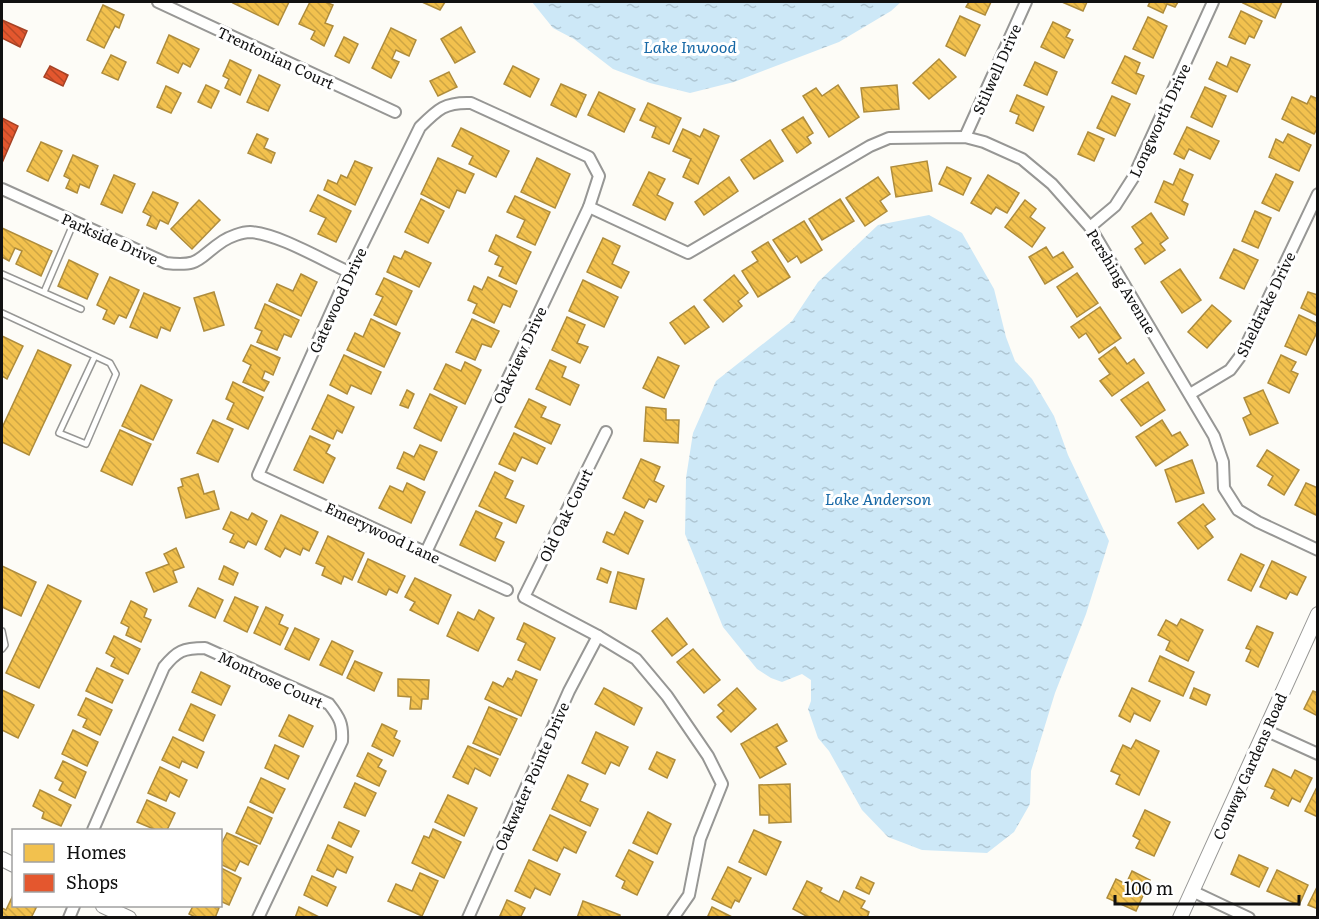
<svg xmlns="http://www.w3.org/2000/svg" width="1319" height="919" viewBox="0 0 1319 919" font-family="Literata,serif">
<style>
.water{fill:url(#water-ripples)}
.homes{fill:url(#homes-back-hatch);stroke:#ae8c3c;stroke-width:1.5}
.shops{fill:url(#shops-back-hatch);stroke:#a54225;stroke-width:1.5}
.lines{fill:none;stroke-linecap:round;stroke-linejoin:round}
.service-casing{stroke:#979795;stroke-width:8}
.minor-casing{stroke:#979795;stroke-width:14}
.tertiary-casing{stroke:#979795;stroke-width:16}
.service{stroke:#fffffe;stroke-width:5}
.minor{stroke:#fffffe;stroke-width:10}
.tertiary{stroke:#fffffe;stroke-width:14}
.labels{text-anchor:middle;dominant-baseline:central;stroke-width:6;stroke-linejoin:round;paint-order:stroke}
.street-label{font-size:15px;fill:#111;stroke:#fff}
.water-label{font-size:16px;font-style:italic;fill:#1768a6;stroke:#fff}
</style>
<defs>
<pattern id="water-ripples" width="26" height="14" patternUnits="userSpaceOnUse" patternTransform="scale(1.5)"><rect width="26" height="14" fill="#cde8f7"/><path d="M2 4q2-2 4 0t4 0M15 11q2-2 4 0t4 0" fill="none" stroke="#afc6d3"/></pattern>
<pattern id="homes-back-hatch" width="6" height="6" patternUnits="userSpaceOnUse" patternTransform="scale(1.5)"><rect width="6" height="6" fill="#f2c14e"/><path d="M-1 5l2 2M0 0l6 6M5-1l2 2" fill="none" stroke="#cea543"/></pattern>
<pattern id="shops-back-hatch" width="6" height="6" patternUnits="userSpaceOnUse" patternTransform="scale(1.5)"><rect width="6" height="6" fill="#e4572e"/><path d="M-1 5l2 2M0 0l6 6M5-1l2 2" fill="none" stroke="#b74726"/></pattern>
</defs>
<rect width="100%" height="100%" fill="#fdfcf7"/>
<g class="water">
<polygon points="532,2 901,2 891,11 839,42 734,82 690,93 650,83 613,69 574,39 553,28"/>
<polygon points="929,215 962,233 994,289 1006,337 1015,361 1032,379 1054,416 1068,455 1109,541 1086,614 1055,693 1031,771 1030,804 1014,832 987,853 922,850 888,837 862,810 829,751 818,738 808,709 811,701 811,680 802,674 782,682 771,678 757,669 723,627 685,534 686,478 693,433 716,381 792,321 818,282 878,225"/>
</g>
<g class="homes">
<polygon points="234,2 289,2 278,25 233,3"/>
<polygon points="310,2 325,2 333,5 325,23 333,26 324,46 311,39 315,31 299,24"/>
<polygon points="422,2 445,2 440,10"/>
<polygon points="969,2 991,2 985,15 966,7"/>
<polygon points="1062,2 1087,2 1083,11"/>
<polygon points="1150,2 1178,2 1175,7 1167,4 1163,13 1148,6"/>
<polygon points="1244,2 1282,2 1275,18 1243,3"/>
<polygon points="103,5 124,15 119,28 115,26 104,48 87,40"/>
<polygon points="1241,11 1262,21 1254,38 1249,36 1245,44 1229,37"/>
<polygon points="960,16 980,25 965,56 946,46"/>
<polygon points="1148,17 1167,26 1153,58 1133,49"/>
<polygon points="1053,22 1070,30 1066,37 1073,40 1064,58 1041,47"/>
<polygon points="461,27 475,52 455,63 441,39"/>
<polygon points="391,28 416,40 409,56 396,50 392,59 399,62 391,78 372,68"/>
<polygon points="169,35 199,49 190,67 183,63 178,73 157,63"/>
<polygon points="344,37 358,44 349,63 335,56"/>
<polygon points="111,55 126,62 118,80 102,73"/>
<polygon points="1125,56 1140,63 1136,73 1144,76 1136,94 1112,83"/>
<polygon points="1231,57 1250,65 1237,92 1209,79 1217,62 1227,67"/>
<polygon points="939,59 956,77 929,99 913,83"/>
<polygon points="230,60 251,70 240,95 225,88 229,79 223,76"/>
<polygon points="1035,62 1057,72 1047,95 1024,85"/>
<polygon points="513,66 539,79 530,97 504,84"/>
<polygon points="449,72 457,87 438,96 430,81"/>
<polygon points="259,75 280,85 268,111 247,102"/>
<polygon points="561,84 586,95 576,117 551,105"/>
<polygon points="206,85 219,91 211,108 198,102"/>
<polygon points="838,85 859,117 829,137 803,96 816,88 822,96"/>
<polygon points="897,85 899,109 864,112 861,88"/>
<polygon points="166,86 181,93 171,113 157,107"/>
<polygon points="1205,87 1226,96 1212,127 1191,117"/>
<polygon points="599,92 635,109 624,132 588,115"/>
<polygon points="1017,95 1044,107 1033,131 1016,123 1019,115 1010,111"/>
<polygon points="1112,96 1130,104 1115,136 1097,128"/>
<polygon points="1311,96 1318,99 1318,127 1314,134 1282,119 1292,97 1307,104"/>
<polygon points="648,103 681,118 669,144 652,137 656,127 640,120"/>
<polygon points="803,117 813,133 807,137 811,143 797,153 782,130"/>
<polygon points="1187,127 1219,141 1210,159 1189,149 1184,159 1174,154"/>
<polygon points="461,128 509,151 496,177 469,164 473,156 452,146"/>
<polygon points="683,129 700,137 704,129 719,136 698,184 683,177 691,159 673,151"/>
<polygon points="1088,132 1104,139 1094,161 1078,154"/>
<polygon points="257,134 268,139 264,148 275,153 271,163 248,153"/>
<polygon points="1288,134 1311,145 1299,171 1269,157 1276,139 1283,143"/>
<polygon points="770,140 783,161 754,179 741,160"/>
<polygon points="41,142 62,151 48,181 27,171"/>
<polygon points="73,155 98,166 89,188 80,184 77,193 66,188 70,179 64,176"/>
<polygon points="438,158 474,174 465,193 457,190 449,208 421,194"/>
<polygon points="537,158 570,174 555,208 521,192"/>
<polygon points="355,161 372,168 355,205 324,190 328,180 337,184 341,175 347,178"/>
<polygon points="927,161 932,191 896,197 891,167"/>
<polygon points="947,167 971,178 963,195 939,184"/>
<polygon points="1180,169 1193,175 1182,201 1188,204 1184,215 1155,202 1164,181 1173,185"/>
<polygon points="649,172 665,179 657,195 673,203 665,220 633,205"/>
<polygon points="1276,174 1293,182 1279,211 1262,203"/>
<polygon points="114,175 135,184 122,213 101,204"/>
<polygon points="988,175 1019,193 1007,213 996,207 991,214 971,203"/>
<polygon points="729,177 738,191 704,215 695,202"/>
<polygon points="878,177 890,194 880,201 887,211 865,226 846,198"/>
<polygon points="153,192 178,203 168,224 160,220 156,229 147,225 151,216 143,212"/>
<polygon points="318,195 351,211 336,242 318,234 326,218 310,211"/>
<polygon points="515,196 550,212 535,245 517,237 525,220 507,212"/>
<polygon points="421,199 444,211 428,243 405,232"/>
<polygon points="840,199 854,221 822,240 809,219"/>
<polygon points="199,200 220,220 192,249 171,229"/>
<polygon points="1025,200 1036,209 1030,217 1045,228 1032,247 1005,227"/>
<polygon points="1255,211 1271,218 1258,248 1242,241"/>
<polygon points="1151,213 1168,238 1160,244 1165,250 1145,264 1135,249 1143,243 1132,227"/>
<polygon points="804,221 822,250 801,263 797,256 788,262 773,240"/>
<polygon points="2,228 52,251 41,276 16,264 22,251 15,248 9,261 2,257"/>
<polygon points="496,235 531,252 516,284 499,276 503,267 495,264 499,256 489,251"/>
<polygon points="603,238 620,246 612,264 629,272 621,288 587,272"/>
<polygon points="768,242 790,277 758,297 742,271 758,261 752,252"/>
<polygon points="1046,247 1053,258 1063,252 1073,267 1045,284 1029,257"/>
<polygon points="1234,249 1258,260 1244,289 1220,278"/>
<polygon points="405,251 431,263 419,287 387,272 394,256 401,259"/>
<polygon points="69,260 98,274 87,299 58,286"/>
<polygon points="1180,269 1201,300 1182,313 1161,282"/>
<polygon points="1077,273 1098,303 1077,317 1057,287"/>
<polygon points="301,274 317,282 301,316 269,301 277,284 293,291"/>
<polygon points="734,275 748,293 738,301 742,306 723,322 704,300"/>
<polygon points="110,277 139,290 126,318 119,315 114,324 103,319 107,310 97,305"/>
<polygon points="488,277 517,291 510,307 503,304 494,323 473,313 477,304 468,300 474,286 482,290"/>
<polygon points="384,278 412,291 396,325 374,315 383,297 376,294"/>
<polygon points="583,280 618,297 604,327 569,311"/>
<polygon points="214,292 224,325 204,331 194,298"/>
<polygon points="1308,292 1318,295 1318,316 1301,308"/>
<polygon points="144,293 180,308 170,331 161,327 157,338 130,327"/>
<polygon points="265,304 299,320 291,337 284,334 277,350 257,342 262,331 255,328"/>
<polygon points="1212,305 1231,321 1207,348 1188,332"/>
<polygon points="694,306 709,327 685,344 670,323"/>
<polygon points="1100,307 1121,338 1099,353 1086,333 1079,338 1071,327"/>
<polygon points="1299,315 1318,324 1318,330 1306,355 1285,346"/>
<polygon points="567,317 585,325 577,343 588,347 580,363 552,350"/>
<polygon points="371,319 400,333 384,367 347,350 355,333 363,337"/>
<polygon points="472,319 499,331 491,347 482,344 475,360 456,352"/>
<polygon points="2,336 23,346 7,379 2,376"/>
<polygon points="251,345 280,358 273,375 265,371 262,379 269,382 264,391 243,382 251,365 243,361"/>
<polygon points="1115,347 1127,364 1134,359 1144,373 1112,396 1100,381 1110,374 1099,359"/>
<polygon points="38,350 71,365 29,455 2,442 2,428"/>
<polygon points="344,355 381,372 371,394 351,385 347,394 330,385"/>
<polygon points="1281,355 1296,362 1291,371 1298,374 1289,393 1268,383"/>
<polygon points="658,357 679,366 664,398 643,388"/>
<polygon points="550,360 566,367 562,377 579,385 570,405 536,389"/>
<polygon points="465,362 481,370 465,404 434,389 446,364 461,371"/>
<polygon points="233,382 263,397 248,429 227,419 234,403 226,399"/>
<polygon points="1148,382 1165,410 1141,426 1121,400"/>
<polygon points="141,385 172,400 153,440 122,426"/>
<polygon points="407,390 414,394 408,408 400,405"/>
<polygon points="1263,390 1278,423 1250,435 1243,418 1251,414 1244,398"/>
<polygon points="430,394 457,407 441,441 414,428"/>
<polygon points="328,395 354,407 342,433 337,430 333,439 312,429"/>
<polygon points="529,399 546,407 541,417 560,425 551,444 515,427"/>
<polygon points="646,407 666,409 666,420 679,420 678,443 644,441"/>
<polygon points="213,420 233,429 218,462 197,453"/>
<polygon points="1162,420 1172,436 1180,432 1188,445 1156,466 1136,437"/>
<polygon points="120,430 151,444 132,485 101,471"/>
<polygon points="514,433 545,448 537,464 522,457 515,471 499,464"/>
<polygon points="310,436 330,445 326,453 335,458 323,483 294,470"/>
<polygon points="420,445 437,452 424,480 397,468 404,452 414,457"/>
<polygon points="1267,450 1299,470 1284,495 1268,485 1273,476 1257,466"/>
<polygon points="641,459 660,467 654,481 664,486 656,502 649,499 644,508 623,498"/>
<polygon points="1192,460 1204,493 1176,502 1165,470"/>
<polygon points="495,472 513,481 505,498 524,506 516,523 479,506"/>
<polygon points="198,474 204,494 214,491 219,509 186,518 178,488 183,486 181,479"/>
<polygon points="407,483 425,492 411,523 379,508 390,486 403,492"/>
<polygon points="1306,483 1318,488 1318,516 1295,505"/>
<polygon points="1203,504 1215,519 1205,526 1213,537 1198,549 1178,523"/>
<polygon points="476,511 502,523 495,538 504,542 495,561 460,545"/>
<polygon points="231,512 248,520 252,513 267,521 256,545 248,541 244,548 230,542 234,534 223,529"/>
<polygon points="625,512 643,521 628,554 603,542 607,532 614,535"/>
<polygon points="281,515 318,532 309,551 303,548 300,555 285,548 280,557 265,549"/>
<polygon points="328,536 364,553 352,580 344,576 341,584 322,575 325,567 316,563"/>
<polygon points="176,548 184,567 173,571 177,582 154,592 146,573 169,564 164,554"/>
<polygon points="1241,554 1264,565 1251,591 1228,580"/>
<polygon points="368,559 405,576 397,593 389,589 386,595 358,582"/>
<polygon points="1272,561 1306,577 1297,595 1290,592 1286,599 1260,587"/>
<polygon points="2,566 36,582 21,616 2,607"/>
<polygon points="224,566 238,573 233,585 219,579"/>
<polygon points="601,568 611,572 607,583 597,579"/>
<polygon points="618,572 644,579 636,609 610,602"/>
<polygon points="415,578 451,595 438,624 410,610 415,602 405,597"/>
<polygon points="48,585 81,601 39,688 6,673"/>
<polygon points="198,588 223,600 215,618 189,606"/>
<polygon points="235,597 258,607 247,632 224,621"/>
<polygon points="131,601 147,609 144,617 151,620 141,642 126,635 129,627 121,623"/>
<polygon points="266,607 283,615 279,624 288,628 280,645 254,633"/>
<polygon points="479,610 494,618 478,651 447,636 458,612 474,620"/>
<polygon points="667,618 687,644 672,656 652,631"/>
<polygon points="1181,619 1203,630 1188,661 1166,650 1170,641 1158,635 1166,620 1177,626"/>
<polygon points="524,623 555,638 540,670 518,660 526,643 517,639"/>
<polygon points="1257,626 1273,633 1258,667 1246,661 1251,650 1246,648"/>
<polygon points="295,628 319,639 309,660 285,649"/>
<polygon points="114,636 140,649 128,674 111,666 115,658 106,653"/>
<polygon points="332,641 353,651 342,675 320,665"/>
<polygon points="693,649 720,680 704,693 677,662"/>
<polygon points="1160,656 1194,672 1183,696 1149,681"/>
<polygon points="355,661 382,673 374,691 347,678"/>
<polygon points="97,668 123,680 112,703 86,691"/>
<polygon points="516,671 537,680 521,716 485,699 493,682 503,687 508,678 512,680"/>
<polygon points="201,672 230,686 221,705 192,692"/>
<polygon points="398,679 429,680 428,699 422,699 421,709 410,709 411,697 398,696"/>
<polygon points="604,688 642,708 634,725 595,704"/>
<polygon points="737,688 756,709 731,732 717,717 724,711 718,705"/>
<polygon points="1132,688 1160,701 1150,721 1134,713 1130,722 1119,716"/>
<polygon points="1194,688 1210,695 1206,705 1190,698"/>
<polygon points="2,690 34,705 18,738 2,730"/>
<polygon points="1313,691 1318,693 1318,716 1304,709"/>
<polygon points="86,698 112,710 100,735 83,727 87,719 78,715"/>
<polygon points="191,704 215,715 203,741 179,730"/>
<polygon points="489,707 517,719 500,755 473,743"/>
<polygon points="289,715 313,726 303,747 279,736"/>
<polygon points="382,724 397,731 394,738 400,741 393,756 372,746"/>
<polygon points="777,724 787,741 776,747 786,764 760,778 741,744"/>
<polygon points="73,730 98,742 87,766 62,754"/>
<polygon points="596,732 628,747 619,766 611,762 605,774 582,763"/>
<polygon points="173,737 204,752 197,768 182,761 179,768 162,760"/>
<polygon points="1136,740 1159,751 1139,795 1116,784 1120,775 1111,771 1123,745 1131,749"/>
<polygon points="275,745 299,756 288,779 265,768"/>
<polygon points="468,746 498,759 490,776 475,768 468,784 453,777"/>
<polygon points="657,752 675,760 667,778 649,769"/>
<polygon points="368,753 382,760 378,767 386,771 379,786 357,776"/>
<polygon points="63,761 86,772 75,798 59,790 63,782 55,778"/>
<polygon points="160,767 187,780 179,797 170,792 166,801 148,793"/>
<polygon points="1273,769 1291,778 1295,770 1312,778 1300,802 1292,798 1288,806 1271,798 1275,790 1265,786"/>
<polygon points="568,775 588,784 580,801 598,809 590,826 552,809"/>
<polygon points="261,778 285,789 273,813 250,802"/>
<polygon points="355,783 376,793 365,816 344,807"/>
<polygon points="790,784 791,822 769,823 769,815 760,815 759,785"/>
<polygon points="1318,785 1318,817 1305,811"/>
<polygon points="40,790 71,805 61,826 42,818 44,812 33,806"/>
<polygon points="448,795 477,808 464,836 435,822"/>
<polygon points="147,800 175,813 167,830 156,830 137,822"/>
<polygon points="248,807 272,818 260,844 236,833"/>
<polygon points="1145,810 1170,822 1154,856 1136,848 1140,840 1133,836"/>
<polygon points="648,812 671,824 657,854 633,843"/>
<polygon points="550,815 586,832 576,853 564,847 557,861 533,850"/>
<polygon points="339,822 359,831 351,847 332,838"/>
<polygon points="433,829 461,842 444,878 412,863 424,836 429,838"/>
<polygon points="754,830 781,842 766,875 739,862"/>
<polygon points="227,833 257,846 248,865 240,861 235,871 220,864 220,847"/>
<polygon points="328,845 353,857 346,873 337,869 333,877 317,870"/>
<polygon points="629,850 653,862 637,895 622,888 625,881 616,876"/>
<polygon points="1239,855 1268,868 1259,887 1231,874"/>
<polygon points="529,860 560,874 550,895 535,888 530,898 515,891"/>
<polygon points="728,867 751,878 739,902 735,900 731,908 712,899"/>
<polygon points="221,868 241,878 229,905 220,901"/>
<polygon points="1277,870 1308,885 1299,905 1267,891"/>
<polygon points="1132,871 1150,880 1136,911 1107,898 1116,879 1126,884"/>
<polygon points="420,873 438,881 422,916 388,901 396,884 412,891"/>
<polygon points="312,876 336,887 327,906 304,895"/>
<polygon points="861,877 874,883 869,894 856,888"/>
<polygon points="807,881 822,888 820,892 839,902 844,891 865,901 861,908 869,912 867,918 810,918 793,909"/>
<polygon points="1318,885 1318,909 1308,905"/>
<polygon points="14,893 14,906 37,906 31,918 2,918 2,908 6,910"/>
<polygon points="507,900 525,908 520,918 499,918"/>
<polygon points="583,901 620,915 620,918 577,918"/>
<polygon points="193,906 213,906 219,908 215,918 197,918 189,914"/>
<polygon points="299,907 321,918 295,918"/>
<polygon points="712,907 734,918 707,918"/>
</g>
<g class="shops">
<polygon points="2,20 27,31 20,47 2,38"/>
<polygon points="50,66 68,75 63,86 44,77"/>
<polygon points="2,118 18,126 2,163"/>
</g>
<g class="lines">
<g class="service-casing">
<g id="service">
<polyline points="2,274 81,309"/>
<polyline points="44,292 74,222"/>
<polyline points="2,313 110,363 116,374 86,444 59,433 95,356"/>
<polyline points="2,631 5,645 2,649"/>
</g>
</g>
<g class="minor-casing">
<g id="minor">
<polyline points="158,2 395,112"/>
<polyline points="965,137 1026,2"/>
<path d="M2 189 166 263C202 267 197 258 223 241 229 237 242 232 250 232 279 234 322 260 349 272"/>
<polyline points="589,207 688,253 870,146 889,138 965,137 984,142 1022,159 1052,184 1090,227 1214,436 1223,462 1224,488 1238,510 1258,522 1318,550"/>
<polyline points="1090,227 1115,206 1133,178 1213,2"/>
<polyline points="1190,394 1230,370 1242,354 1318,194"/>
<polyline points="606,432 524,597 598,636 636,659 667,696 708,756 722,784 700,839 689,895 673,918"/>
<path d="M426 552 589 207 599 176 589 157 471 103C445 102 438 109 420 127L349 272 258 475 507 590"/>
<polyline points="1265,730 1318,754"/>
<path d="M93 830 164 667C177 651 183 648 205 648L329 704C340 718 343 724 342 741L258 918"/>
<polyline points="1192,891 1249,918"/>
<polyline points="69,918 74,906"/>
<polyline points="468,918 569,691 598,636"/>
</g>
</g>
<g class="tertiary-casing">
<g id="tertiary">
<polyline points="2,859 14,865"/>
<polyline points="103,906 129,918"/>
<polyline points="1180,918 1318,614"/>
</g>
</g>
<use href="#service" class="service"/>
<use href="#minor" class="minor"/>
<use href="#tertiary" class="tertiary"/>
</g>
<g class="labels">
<g class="street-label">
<text transform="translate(276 57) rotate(25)">Trentonian Court</text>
<text transform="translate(996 69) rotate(-66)">Stilwell Drive</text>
<text transform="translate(1159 120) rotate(-65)">Longworth Drive</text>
<text transform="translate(110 238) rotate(24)">Parkside Drive</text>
<text transform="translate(1122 281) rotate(59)">Pershing Avenue</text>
<text transform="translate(337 300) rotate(-65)">Gatewood Drive</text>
<text transform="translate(1265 304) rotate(-64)">Sheldrake Drive</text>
<text transform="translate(519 355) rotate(-65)">Oakview Drive</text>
<text transform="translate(565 515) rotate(-64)">Old Oak Court</text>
<text transform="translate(383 532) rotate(25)">Emerywood Lane</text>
<text transform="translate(271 679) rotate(25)">Montrose Court</text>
<text transform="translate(1249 766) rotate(-66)">Conway Gardens Road</text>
<text transform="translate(531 776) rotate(-66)">Oakwater Pointe Drive</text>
</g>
<g class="water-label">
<text x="690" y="46">Lake Inwood</text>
<text x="878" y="498">Lake Anderson</text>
</g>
</g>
<rect width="1319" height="919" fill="none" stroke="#111111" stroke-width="6"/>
<rect x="12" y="829" width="210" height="78" fill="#ffffff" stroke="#a0a0a0" stroke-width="1.5"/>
<rect x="24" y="844" width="30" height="18" fill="#f2c14e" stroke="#a0a0a0" stroke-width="1.5"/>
<text x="66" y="859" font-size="18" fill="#111111">Homes</text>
<rect x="24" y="874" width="30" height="18" fill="#e4572e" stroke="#a0a0a0" stroke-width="1.5"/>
<text x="66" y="889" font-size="18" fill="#111111">Shops</text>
<path d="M1115 895v9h184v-9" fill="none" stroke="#111111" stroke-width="3"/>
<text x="1124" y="895" font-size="18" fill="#111111" stroke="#ffffff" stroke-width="4.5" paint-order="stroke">100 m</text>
</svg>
